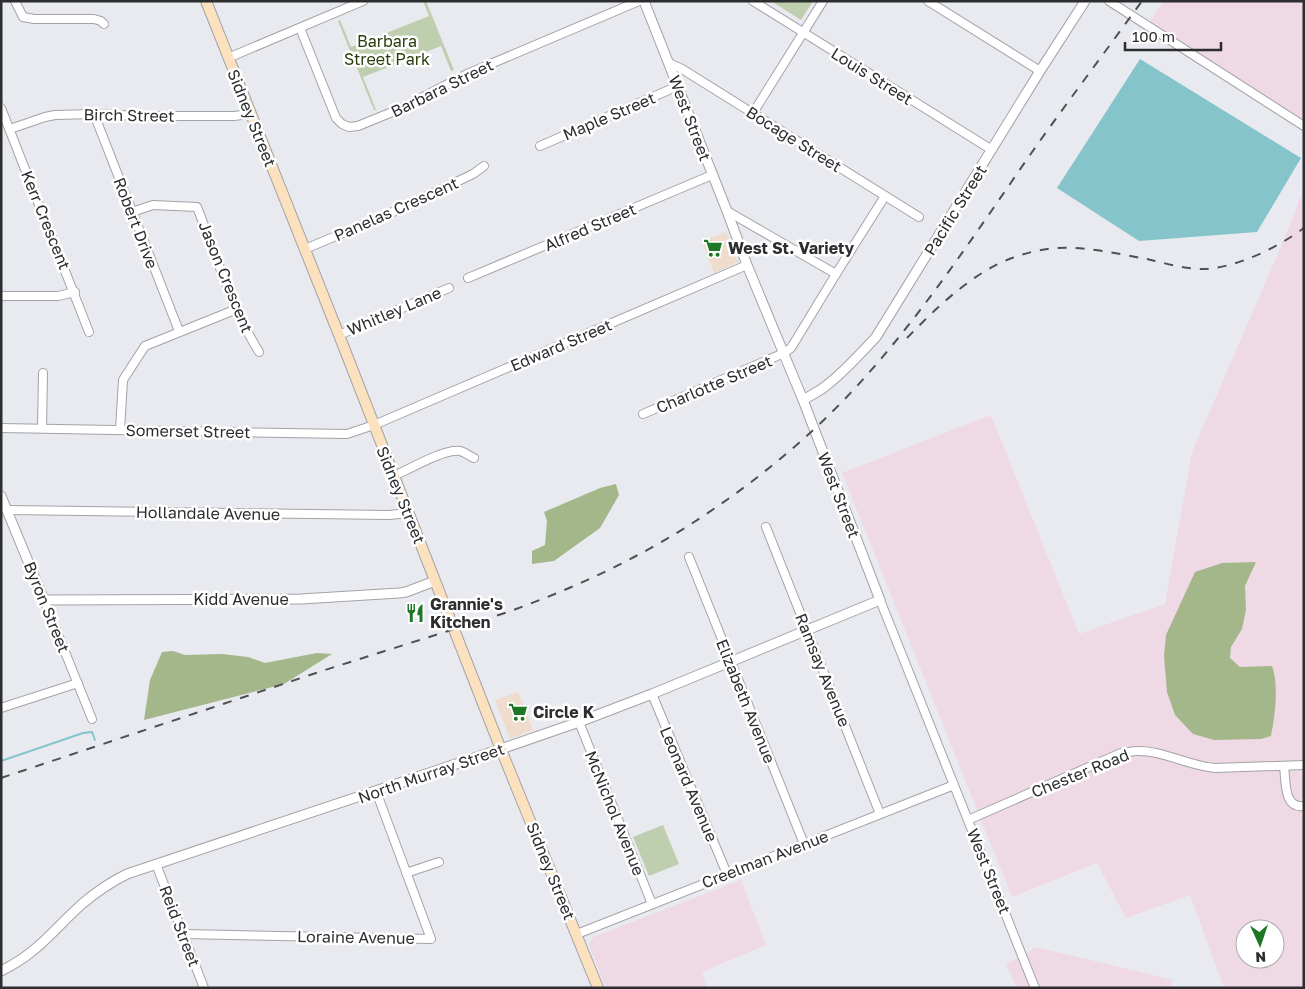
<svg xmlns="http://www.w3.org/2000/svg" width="1305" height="989" viewBox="0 0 1305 989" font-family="'Golos Text',sans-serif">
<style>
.commercial{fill:#efdccc}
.industrial{fill:#efd9e5;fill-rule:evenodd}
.green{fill:#bfceaf}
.forest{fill:#a3b78b}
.water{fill:#86c4cc}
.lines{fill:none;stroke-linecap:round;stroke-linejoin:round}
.stream{stroke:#86c4cc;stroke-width:2}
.minor-casing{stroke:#a2a3a8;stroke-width:10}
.tertiary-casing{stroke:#a2a3a8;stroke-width:11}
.secondary-casing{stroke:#a2a3a8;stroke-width:12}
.minor{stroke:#fff;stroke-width:8}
.tertiary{stroke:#fff;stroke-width:9}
.secondary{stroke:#fce1be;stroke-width:10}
.rail{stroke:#4f5053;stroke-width:2;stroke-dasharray:9 9;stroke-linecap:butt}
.labels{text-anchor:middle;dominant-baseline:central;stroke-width:5;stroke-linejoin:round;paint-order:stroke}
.park-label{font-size:16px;fill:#2c3e0d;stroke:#fff}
.street-label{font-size:16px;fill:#2c2d2f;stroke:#fff}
.poi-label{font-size:16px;font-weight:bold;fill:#2c2d2f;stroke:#fff;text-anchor:start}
</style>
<rect width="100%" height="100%" fill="#e8eaef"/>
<g class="commercial">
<polygon points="726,232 738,262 714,273 702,241"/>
<polygon points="518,692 533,730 510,739 495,700"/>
</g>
<g class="industrial">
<polygon points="1164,1 1304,1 1304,128 1150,21"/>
<path d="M1304 189V988H1224L1190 895 1126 918 1097 863 1012 897 842 473 991 415 1079 634 1165 604 1192 452 1278 254ZM1245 929H1275V959H1245Z"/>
<polygon points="741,880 766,945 702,972 707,988 606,988 589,945 593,937"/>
<polygon points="1036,947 1173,980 1170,988 1017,988 1006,965"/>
</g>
<g class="green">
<polygon points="423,1 426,1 454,70 451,71 441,46 363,77 376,110 374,110 338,21 340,20 351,47 429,16"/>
<polygon points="771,1 813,1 801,20"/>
<polygon points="663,825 679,864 649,876 633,837"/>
</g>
<g class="forest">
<polygon points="616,484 619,495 600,528 554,561 532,564 532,551 545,545 547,521 544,512 600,488"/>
<path d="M1256 562 1245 586 1246 610 1242 629 1231 647 1230 658 1240 667 1272 666C1279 685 1275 716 1271 736L1261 739 1214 740 1193 734 1175 715 1167 692 1164 656 1166 635 1195 572 1222 563Z"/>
<polygon points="173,651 185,655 222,654 248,657 265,663 317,653 332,654 284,684 144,720 150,680 162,652"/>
</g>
<polygon class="water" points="1140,59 1301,158 1257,232 1139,241 1057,188"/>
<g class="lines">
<polyline class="stream" points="1,761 83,733 92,732 95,740"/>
<g class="minor-casing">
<g id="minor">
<polyline points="15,1 23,17 34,19 94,19 101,21 104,24"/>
<polyline points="753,1 992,150"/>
<polyline points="928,1 1040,71"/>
<polyline points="1109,1 1304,126"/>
<polyline points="300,28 336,118 342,124 349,127 358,126 402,108 467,74 639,1"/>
<polyline points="228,58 363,1"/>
<polyline points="669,63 682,69 919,217"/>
<polyline points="1,108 89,332"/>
<polyline points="753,113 823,1"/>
<polyline points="94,114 179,331"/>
<polyline points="10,129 45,117 55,115 94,114 144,116 234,116 250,114"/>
<polyline points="540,146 678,86"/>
<polyline points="727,211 836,274"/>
<path d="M132 212 153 205 197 207C216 255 232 308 259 352"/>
<polyline points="305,249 400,209 473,174 484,166"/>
<polyline points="468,278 712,175"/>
<polyline points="1,296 58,296 75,292"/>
<polyline points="339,335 449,288"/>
<polyline points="643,414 784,353 791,348 836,274 885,196"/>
<polyline points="1,428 347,434 374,425 747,265"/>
<polyline points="42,428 43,373"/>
<polyline points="120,430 123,380 145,346 237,309"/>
<path d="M394 476C410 469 443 449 460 451 465 452 469 456 474 458"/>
<polyline points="7,510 389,515 408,513"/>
<polyline points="766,527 880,814"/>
<polyline points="689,557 804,844"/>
<polyline points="44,600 92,719"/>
<polyline points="880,600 1035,988"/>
<polyline points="652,694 727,874"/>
<polyline points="1,708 78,683"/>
<polyline points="579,722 652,904"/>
<path d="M1284 766C1286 780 1283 809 1304 806"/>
<path d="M968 820 1121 753C1126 753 1131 751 1137 751 1162 750 1189 766 1215 768L1304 765"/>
<polyline points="156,864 204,988"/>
<polyline points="406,873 439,862"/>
<polyline points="183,934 431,939 376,791"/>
<polyline points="577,934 954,785"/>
</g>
</g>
<g class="tertiary-casing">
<g id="tertiary">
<path d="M803 400C811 395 820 391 827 385 845 371 860 354 876 337L1040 71 1085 1"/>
<polyline points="1,496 44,600 301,599 399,593 406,592 435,581"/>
<path d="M1 971C38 953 53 930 82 904 96 892 111 882 127 874L501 749 579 722 652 694 880 600 803 400 747 265 727 211 644 1"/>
</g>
</g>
<g class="secondary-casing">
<polyline id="secondary" points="206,1 339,335 498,742 598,988"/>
</g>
<use href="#minor" class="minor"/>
<use href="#tertiary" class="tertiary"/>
<use href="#secondary" class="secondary"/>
<g class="rail">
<path d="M907 338C935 309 973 272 1012 258 1026 253 1041 249 1056 248 1083 246 1119 254 1147 259 1165 263 1184 269 1203 269 1236 268 1277 248 1304 228"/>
<path d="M1 778 325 670 508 612C552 596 595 578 636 556 703 521 775 468 829 415 899 346 954 265 1010 184 1052 122 1098 62 1142 1"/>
</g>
</g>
<defs>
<g id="supermarket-bare" transform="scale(1.5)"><path d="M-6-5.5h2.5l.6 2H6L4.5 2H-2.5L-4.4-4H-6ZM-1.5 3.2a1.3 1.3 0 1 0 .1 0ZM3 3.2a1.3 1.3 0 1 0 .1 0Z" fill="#1d7725" stroke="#fff" stroke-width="2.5" paint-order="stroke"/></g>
<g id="restaurant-bare" transform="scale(1.5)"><path d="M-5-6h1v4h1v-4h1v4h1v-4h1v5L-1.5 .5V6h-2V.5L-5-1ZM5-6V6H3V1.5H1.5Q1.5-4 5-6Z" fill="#1d7725" stroke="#fff" stroke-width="2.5" paint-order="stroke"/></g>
</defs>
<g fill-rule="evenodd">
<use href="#supermarket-bare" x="713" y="248"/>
<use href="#restaurant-bare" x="415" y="613"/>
<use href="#supermarket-bare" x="518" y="712"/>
</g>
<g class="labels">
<g class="park-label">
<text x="387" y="41">Barbara<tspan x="387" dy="18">Street Park</tspan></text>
</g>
<g class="street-label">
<text transform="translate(872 76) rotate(32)">Louis Street</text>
<text transform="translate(442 88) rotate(-26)">Barbara Street</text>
<text transform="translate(129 115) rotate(1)">Birch Street</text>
<text transform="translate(609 116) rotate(-23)">Maple Street</text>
<text transform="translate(252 118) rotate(68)">Sidney Street</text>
<text transform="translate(690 118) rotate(69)">West Street</text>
<text transform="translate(794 139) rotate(32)">Bocage Street</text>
<text transform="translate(396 209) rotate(-24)">Panelas Crescent</text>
<text transform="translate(955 210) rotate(-58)">Pacific Street</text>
<text transform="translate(46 220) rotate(68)">Kerr Crescent</text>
<text transform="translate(136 223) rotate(69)">Robert Drive</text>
<text transform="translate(590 227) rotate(-23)">Alfred Street</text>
<text transform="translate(226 277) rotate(68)">Jason Crescent</text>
<text transform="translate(394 311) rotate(-23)">Whitley Lane</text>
<text transform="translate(561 345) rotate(-23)">Edward Street</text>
<text transform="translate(714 384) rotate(-23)">Charlotte Street</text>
<text transform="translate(188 431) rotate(1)">Somerset Street</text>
<text transform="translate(401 495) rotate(68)">Sidney Street</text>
<text transform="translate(839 495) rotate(69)">West Street</text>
<text transform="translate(208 513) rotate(1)">Hollandale Avenue</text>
<text x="241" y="599">Kidd Avenue</text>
<text transform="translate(47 607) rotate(68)">Byron Street</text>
<text transform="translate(823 670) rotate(68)">Ramsay Avenue</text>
<text transform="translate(746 701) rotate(68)">Elizabeth Avenue</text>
<text transform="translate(431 773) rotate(-19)">North Murray Street</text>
<text transform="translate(1080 773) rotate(-22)">Chester Road</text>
<text transform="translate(689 784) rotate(67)">Leonard Avenue</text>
<text transform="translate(615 813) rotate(68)">McNichol Avenue</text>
<text transform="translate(765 859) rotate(-21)">Creelman Avenue</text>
<text transform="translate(551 871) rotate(68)">Sidney Street</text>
<text transform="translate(989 871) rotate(68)">West Street</text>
<text transform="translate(180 926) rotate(69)">Reid Street</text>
<text transform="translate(356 937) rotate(1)">Loraine Avenue</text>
</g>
<g class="poi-label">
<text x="728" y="248">West St. Variety</text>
<text x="430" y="604">Grannie's<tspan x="430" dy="18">Kitchen</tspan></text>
<text x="533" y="712">Circle K</text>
</g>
</g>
<rect width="1305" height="989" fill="none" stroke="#2c2d2f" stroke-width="5"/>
<g transform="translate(1260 944) rotate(177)"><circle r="24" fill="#ffffff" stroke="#ababac"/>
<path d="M0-4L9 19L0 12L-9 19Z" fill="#1d7725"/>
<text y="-8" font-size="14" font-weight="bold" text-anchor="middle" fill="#2c2d2f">N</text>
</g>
<path d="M1125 42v8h96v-8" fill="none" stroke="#2c2d2f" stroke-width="2.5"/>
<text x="1132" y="42" font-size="15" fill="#2c2d2f" stroke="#ffffff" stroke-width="4" paint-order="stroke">100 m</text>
</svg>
